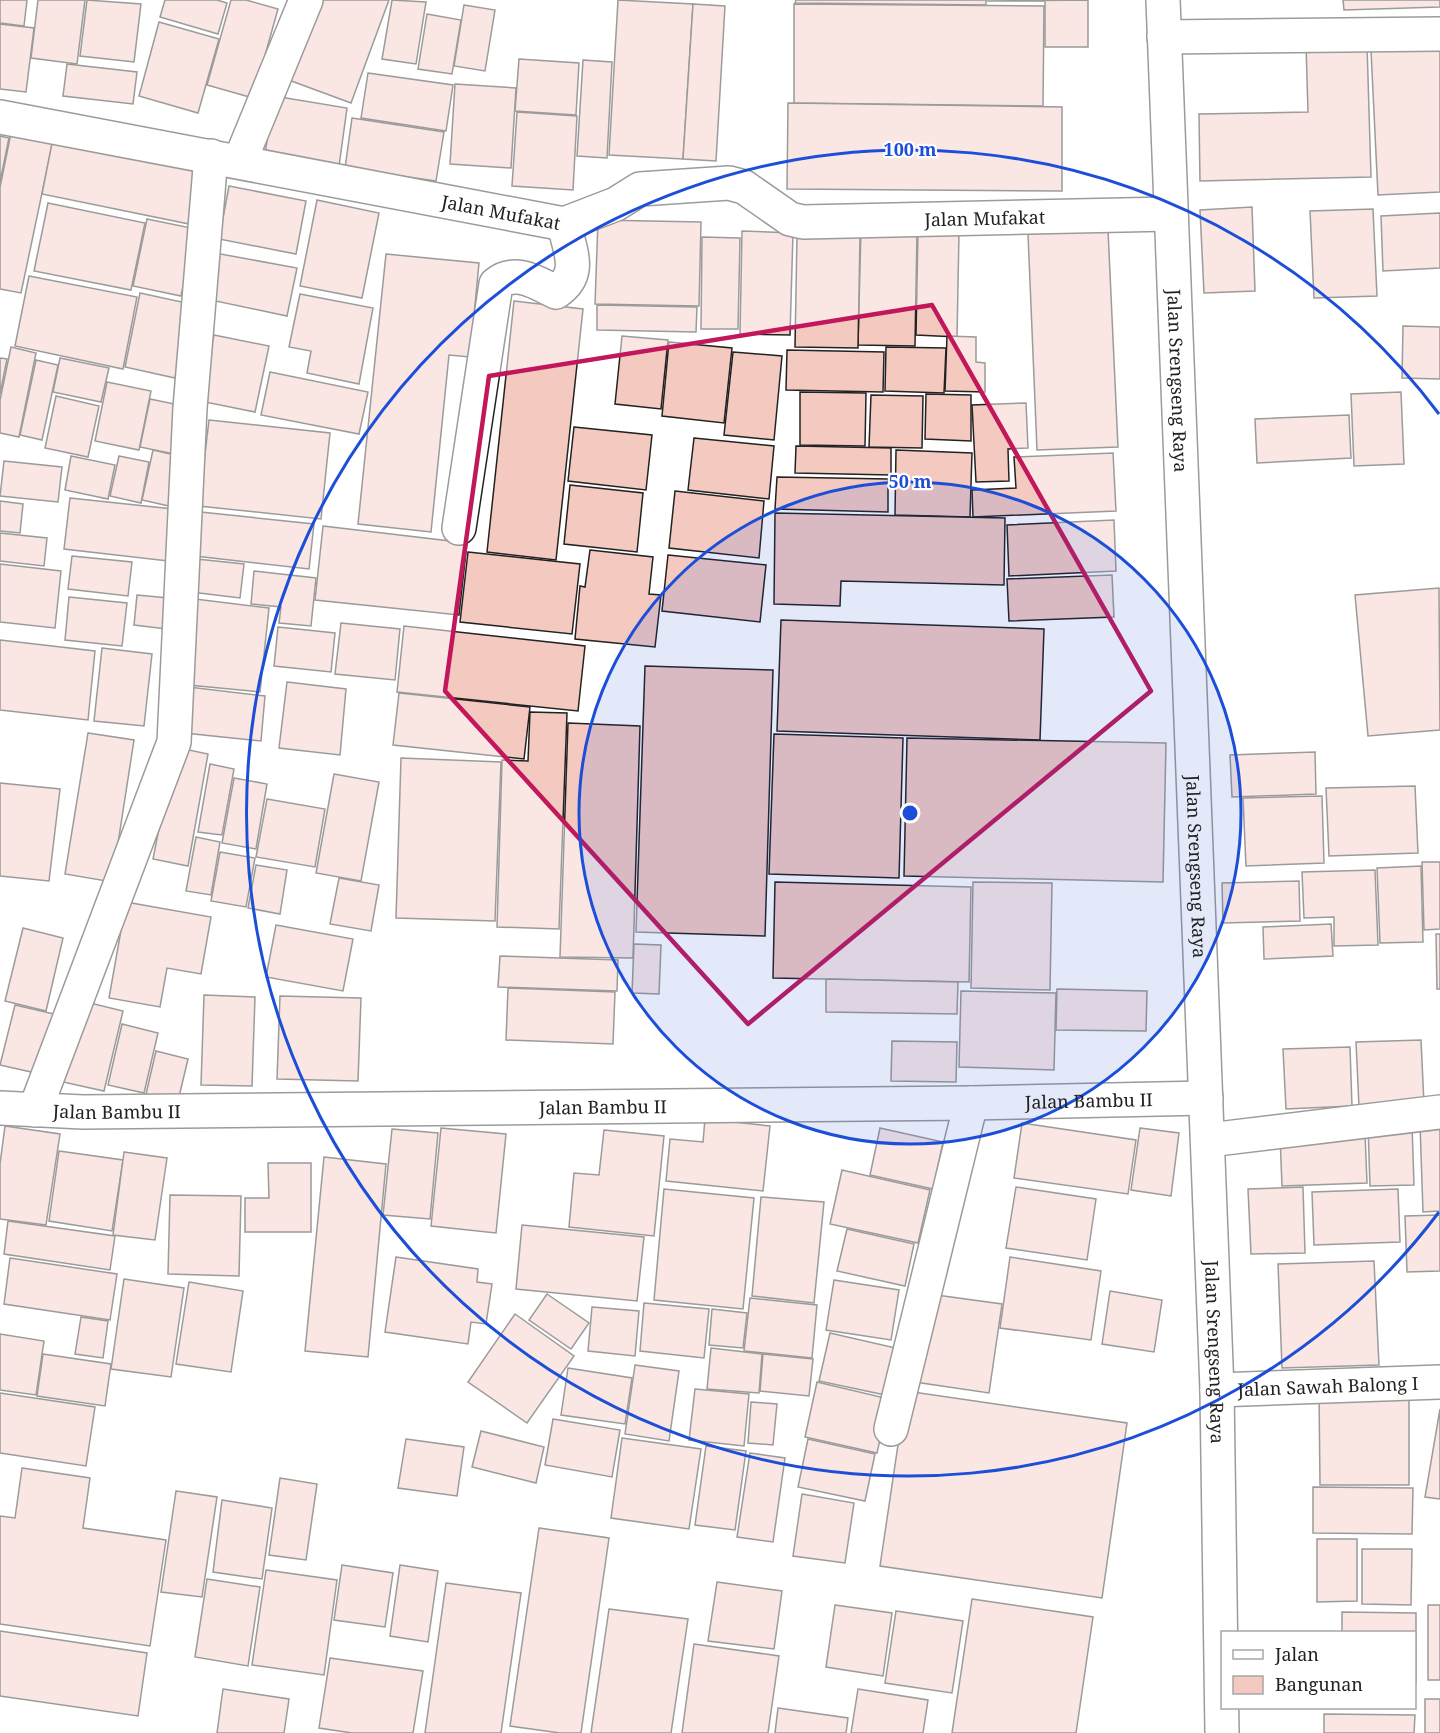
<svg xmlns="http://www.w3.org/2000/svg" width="1440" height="1733" viewBox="0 0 1440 1733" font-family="'Noto Serif',serif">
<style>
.building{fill:#f3c9c0;stroke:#222;stroke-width:1.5}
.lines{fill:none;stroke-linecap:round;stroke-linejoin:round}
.minor-casing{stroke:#222;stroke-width:36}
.secondary-casing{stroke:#222;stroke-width:36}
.minor{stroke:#fff;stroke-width:33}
.secondary{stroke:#fff;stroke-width:33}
.marked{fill:none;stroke:#c2185b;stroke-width:4.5;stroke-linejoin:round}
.ring{fill:none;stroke:#1d4ed8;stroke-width:3}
.labels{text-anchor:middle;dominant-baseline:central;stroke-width:4.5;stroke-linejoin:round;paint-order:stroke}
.street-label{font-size:18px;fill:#222;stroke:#fff}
.centre{fill:#1d4ed8;stroke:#fff;stroke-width:3}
.ring-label{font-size:18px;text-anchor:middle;font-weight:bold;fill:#1d4ed8;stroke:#fff;stroke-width:4.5;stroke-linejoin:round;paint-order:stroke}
</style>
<rect width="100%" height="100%" fill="#fff"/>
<g class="building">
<polygon points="0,0 27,0 24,26 0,23"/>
<polygon points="38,0 85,0 77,64 31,58"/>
<polygon points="87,0 141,4 134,62 80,56"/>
<polygon points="165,0 217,0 227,3 218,34 160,17"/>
<polygon points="231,0 246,0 278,9 253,98 207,85"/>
<polygon points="315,0 389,0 351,103 286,79"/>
<polygon points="392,0 426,2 416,64 382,59"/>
<polygon points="618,0 693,4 683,159 609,155"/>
<polygon points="796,0 986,0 986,5 795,3"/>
<polygon points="1088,0 1088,47 1045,47 1045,1 987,1"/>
<polygon points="1343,0 1440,0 1440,7 1344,10"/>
<polygon points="693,4 725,6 716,161 683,159"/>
<polygon points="794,4 1044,6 1043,106 794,103"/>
<polygon points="464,5 495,10 485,71 454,66"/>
<polygon points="427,14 461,20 452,74 418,69"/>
<polygon points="159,22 219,39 198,113 139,96"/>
<polygon points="0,24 34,28 26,92 0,89"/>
<polygon points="1367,44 1371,177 1200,181 1199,114 1308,112 1306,45"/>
<polygon points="1440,47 1440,192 1378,195 1371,51"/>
<polygon points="519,59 579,63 576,115 515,111"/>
<polygon points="583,60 612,62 607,158 577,156"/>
<polygon points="67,64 137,72 133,104 63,96"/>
<polygon points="368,73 453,85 446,131 361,118"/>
<polygon points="455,84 516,88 511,168 450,164"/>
<polygon points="274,96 347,108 339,166 265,154"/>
<polygon points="788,103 1062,107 1062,191 787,189"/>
<polygon points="517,112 577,116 573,190 512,186"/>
<polygon points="352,118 444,132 436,181 345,168"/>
<polygon points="11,133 53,141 21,293 0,289 0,187"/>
<polygon points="0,136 9,138 0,182"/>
<polygon points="53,138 206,169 194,225 42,194"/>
<polygon points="229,186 306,201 296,254 219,239"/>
<polygon points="317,200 379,213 362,298 300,286"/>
<polygon points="48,203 145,223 131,290 34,271"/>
<polygon points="1252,207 1255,291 1204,293 1200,210"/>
<polygon points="1373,209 1377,296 1314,298 1310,211"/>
<polygon points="1440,213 1440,268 1383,271 1381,216"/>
<polygon points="147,219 196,229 181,296 133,286"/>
<polygon points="598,220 701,222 699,306 595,304"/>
<polygon points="861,229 917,230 915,346 858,345"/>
<polygon points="1108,230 1118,447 1037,450 1028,234"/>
<polygon points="742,231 793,233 790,335 740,334"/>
<polygon points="918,232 959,233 957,337 916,335"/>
<polygon points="797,234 860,236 858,348 795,347"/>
<polygon points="702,237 740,238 738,329 701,329"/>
<polygon points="215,253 297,268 287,316 206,299"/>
<polygon points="386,254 479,263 470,357 449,355 431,532 358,524"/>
<polygon points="29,276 137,297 123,369 15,346"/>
<polygon points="140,293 191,304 175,378 125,367"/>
<polygon points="300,294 373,308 359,384 307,373 311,351 289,347"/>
<polygon points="514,301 583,309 556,560 487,552"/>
<polygon points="597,305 697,307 696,332 597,330"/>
<polygon points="1403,326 1440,327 1440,379 1402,378"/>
<polygon points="214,335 269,346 255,412 200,401"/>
<polygon points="622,336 668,340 661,409 615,404"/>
<polygon points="947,336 976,337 976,362 985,363 985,392 945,391"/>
<polygon points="669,342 732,348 724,423 662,416"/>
<polygon points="11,347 36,353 19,437 0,433 0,400"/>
<polygon points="886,347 946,348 944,393 885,391"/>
<polygon points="787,350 884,352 883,392 786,390"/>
<polygon points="733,352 782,356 774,440 724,435"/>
<polygon points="0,358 7,359 0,394"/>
<polygon points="60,358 109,368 101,402 53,392"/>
<polygon points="36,360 58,365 42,440 20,435"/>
<polygon points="270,372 368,392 359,434 261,415"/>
<polygon points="107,382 151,391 139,450 95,441"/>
<polygon points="800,392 866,393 865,446 800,445"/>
<polygon points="1401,392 1404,464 1354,466 1351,394"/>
<polygon points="926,394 971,395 971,441 925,439"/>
<polygon points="871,395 923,396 922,448 869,447"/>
<polygon points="56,396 99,406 88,457 45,448"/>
<polygon points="150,399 189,407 179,455 140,447"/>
<polygon points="1026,403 1028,448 1008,449 1009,481 976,482 972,405"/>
<polygon points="1349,415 1351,458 1257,463 1255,419"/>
<polygon points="209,420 330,433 321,519 199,506"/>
<polygon points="574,427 652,435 646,490 568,481"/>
<polygon points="694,438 774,446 769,499 688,490"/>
<polygon points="796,446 891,448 891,475 795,473"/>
<polygon points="153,450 179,456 169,506 142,500"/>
<polygon points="896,450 972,453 970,517 895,515"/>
<polygon points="1113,453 1116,511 973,517 972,490 1016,488 1014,457"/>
<polygon points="71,456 115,465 108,499 65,490"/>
<polygon points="119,456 149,462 141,503 110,496"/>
<polygon points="4,461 62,467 58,502 0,496"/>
<polygon points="777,477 888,479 888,512 775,509"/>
<polygon points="570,485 643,493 637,552 564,544"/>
<polygon points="675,491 764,501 759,558 669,548"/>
<polygon points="70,498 173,509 168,561 64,549"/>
<polygon points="0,501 23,504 20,533 0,531"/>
<polygon points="191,511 314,524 309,569 186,555"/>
<polygon points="775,513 1005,518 1004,585 841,581 840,606 774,604"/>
<polygon points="1114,520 1116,571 1009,576 1007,525"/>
<polygon points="323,526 467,543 459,615 315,600"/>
<polygon points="0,533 47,538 44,566 0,561"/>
<polygon points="590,550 653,557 649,594 661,595 655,647 575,639 580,586 585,587"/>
<polygon points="468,552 580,564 572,634 460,622"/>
<polygon points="668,555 766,565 760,622 662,611"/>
<polygon points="72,556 132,562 128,596 68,589"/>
<polygon points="187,558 244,564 240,598 183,591"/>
<polygon points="0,564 61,571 55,628 0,622"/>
<polygon points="254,571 316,578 311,626 279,623 281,607 251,604"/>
<polygon points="1112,575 1114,617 1009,621 1007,579"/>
<polygon points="1439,588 1440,730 1368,736 1355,595"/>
<polygon points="137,595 179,599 175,630 134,625"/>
<polygon points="69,597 127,603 122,646 65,640"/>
<polygon points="187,598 269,608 260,692 178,684"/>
<polygon points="781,620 1044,629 1040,740 777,731"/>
<polygon points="341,623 400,629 395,680 335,674"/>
<polygon points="404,626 585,646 578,711 397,692"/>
<polygon points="278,627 335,633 331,672 274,666"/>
<polygon points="0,640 95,651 88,720 0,710"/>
<polygon points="102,648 152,654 144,726 94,721"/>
<polygon points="645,666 773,670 765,936 636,932"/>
<polygon points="287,682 346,689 340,755 279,748"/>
<polygon points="180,686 265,696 261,741 175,732"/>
<polygon points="399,693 530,707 524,759 393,745"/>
<polygon points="530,712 567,713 559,929 497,927 502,760 528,761"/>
<polygon points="568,723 640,726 633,958 560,957"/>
<polygon points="88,733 134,740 112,882 65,874"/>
<polygon points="774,734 903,738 899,878 769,874"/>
<polygon points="907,738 1166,743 1163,882 904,876"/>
<polygon points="175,747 208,754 188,866 153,859"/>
<polygon points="1315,752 1316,794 1232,797 1230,755"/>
<polygon points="401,758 501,762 495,921 396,918"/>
<polygon points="210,764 234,769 222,835 198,832"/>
<polygon points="334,774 379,782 361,881 316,873"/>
<polygon points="234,778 267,784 256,849 222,843"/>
<polygon points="0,783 60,789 49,881 0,876"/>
<polygon points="1415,786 1418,853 1329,856 1326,788"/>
<polygon points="1322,796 1324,863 1246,866 1243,798"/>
<polygon points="267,799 325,809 315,867 256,857"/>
<polygon points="196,837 220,842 211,895 186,891"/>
<polygon points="220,852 255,858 246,907 211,901"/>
<polygon points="1422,862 1440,862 1440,929 1424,930"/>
<polygon points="256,865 287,870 280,914 248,908"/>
<polygon points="1421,866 1423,942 1380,943 1377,868"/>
<polygon points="1375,870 1378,945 1334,946 1334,917 1304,918 1302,872"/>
<polygon points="339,878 379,885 371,931 330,924"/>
<polygon points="1299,881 1300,921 1223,923 1222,883"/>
<polygon points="775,882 971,887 969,982 773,978"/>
<polygon points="973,882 1052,883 1050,990 971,988"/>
<polygon points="126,902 211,917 201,974 167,968 160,1007 109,998"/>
<polygon points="1331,924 1333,956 1264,959 1263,927"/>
<polygon points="276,925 353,939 343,991 266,977"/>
<polygon points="23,928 63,938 46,1011 5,1001"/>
<polygon points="1436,934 1440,934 1440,989 1437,989"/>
<polygon points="634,944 661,945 659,994 632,993"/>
<polygon points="500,956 618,960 617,991 498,987"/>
<polygon points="826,979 958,982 957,1014 826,1012"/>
<polygon points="508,988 615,992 613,1044 506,1040"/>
<polygon points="1057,989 1147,991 1146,1031 1056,1030"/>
<polygon points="961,991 1056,993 1054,1070 959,1067"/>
<polygon points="204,995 255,997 252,1086 201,1085"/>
<polygon points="280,996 361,998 358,1081 277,1079"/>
<polygon points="82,1001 123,1011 104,1091 63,1082"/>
<polygon points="15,1005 54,1014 40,1074 0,1065"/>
<polygon points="122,1024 158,1033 144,1093 108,1085"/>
<polygon points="1421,1040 1424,1104 1359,1107 1356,1042"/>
<polygon points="892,1041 957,1042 956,1082 891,1081"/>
<polygon points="1350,1047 1352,1106 1286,1109 1283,1049"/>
<polygon points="156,1051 188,1059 178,1101 146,1094"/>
<polygon points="705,1119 770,1126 763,1191 666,1181 670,1139 703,1142"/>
<polygon points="1022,1123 1136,1140 1128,1194 1014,1178"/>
<polygon points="1440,1123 1440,1211 1423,1212 1420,1124"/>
<polygon points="1412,1124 1414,1185 1370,1186 1368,1125"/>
<polygon points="5,1126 60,1134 46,1225 0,1219 0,1164"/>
<polygon points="441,1128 506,1134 496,1233 431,1226"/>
<polygon points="880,1128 943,1142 933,1189 870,1175"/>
<polygon points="1140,1128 1179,1133 1171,1196 1131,1190"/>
<polygon points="392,1129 438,1133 430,1219 383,1215"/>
<polygon points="604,1130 664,1136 654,1236 569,1227 574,1173 599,1175"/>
<polygon points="1365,1133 1367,1183 1282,1186 1280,1136"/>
<polygon points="59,1151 123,1160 112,1231 49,1221"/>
<polygon points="124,1152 167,1158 155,1240 113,1235"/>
<polygon points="324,1157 386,1164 368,1357 305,1351"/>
<polygon points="268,1163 311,1163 311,1232 245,1232 245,1198 269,1198"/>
<polygon points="842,1170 930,1190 918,1243 830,1224"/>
<polygon points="1016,1187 1096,1199 1087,1260 1006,1248"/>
<polygon points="1303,1187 1305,1253 1251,1254 1248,1189"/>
<polygon points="664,1189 754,1198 743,1309 654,1300"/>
<polygon points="1398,1189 1400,1242 1314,1245 1312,1192"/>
<polygon points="170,1195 241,1196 239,1276 168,1274"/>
<polygon points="761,1197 824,1202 814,1303 752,1296"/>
<polygon points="1440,1215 1440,1271 1407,1272 1405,1216"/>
<polygon points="8,1221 115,1236 110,1270 4,1254"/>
<polygon points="522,1225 644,1237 637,1301 516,1289"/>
<polygon points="847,1229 914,1244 905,1286 837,1271"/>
<polygon points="396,1257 478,1269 477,1282 492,1284 486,1324 471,1322 468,1344 385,1332"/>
<polygon points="1010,1257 1101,1271 1091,1340 1000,1328"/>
<polygon points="10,1258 117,1274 110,1320 4,1304"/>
<polygon points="1374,1261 1379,1365 1282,1368 1278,1264"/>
<polygon points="124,1279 184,1288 171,1377 111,1369"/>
<polygon points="834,1280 899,1290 891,1340 826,1330"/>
<polygon points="189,1282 243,1291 231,1372 176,1364"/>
<polygon points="1110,1291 1162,1300 1154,1352 1102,1344"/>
<polygon points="547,1294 589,1323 571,1349 529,1320"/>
<polygon points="929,1294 1002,1304 989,1393 915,1382"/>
<polygon points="750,1298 817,1305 812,1358 744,1351"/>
<polygon points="644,1303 709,1309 704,1358 640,1351"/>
<polygon points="592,1307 639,1311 635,1356 588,1351"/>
<polygon points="712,1309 747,1313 743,1348 709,1345"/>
<polygon points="515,1314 574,1356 527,1423 468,1382"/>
<polygon points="81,1317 108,1321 103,1358 75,1354"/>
<polygon points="830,1333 900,1349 890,1396 819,1381"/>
<polygon points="0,1334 44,1341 36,1395 0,1390"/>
<polygon points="711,1348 762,1354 759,1393 707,1389"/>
<polygon points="43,1354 111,1364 105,1406 37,1396"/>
<polygon points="763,1354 813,1359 809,1396 760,1391"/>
<polygon points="635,1365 679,1371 669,1441 625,1434"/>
<polygon points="568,1368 632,1378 625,1424 561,1415"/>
<polygon points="817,1382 889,1399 877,1453 805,1437"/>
<polygon points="695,1389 749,1394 744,1446 689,1440"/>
<polygon points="906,1391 1127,1423 1102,1598 880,1566"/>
<polygon points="1319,1392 1409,1393 1409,1485 1320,1485"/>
<polygon points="0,1393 95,1407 86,1466 0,1453"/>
<polygon points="751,1402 777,1404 773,1445 748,1443"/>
<polygon points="1440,1409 1440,1499 1425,1497"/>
<polygon points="553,1419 620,1430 612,1477 545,1465"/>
<polygon points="481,1431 544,1447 536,1483 472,1467"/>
<polygon points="622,1438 701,1449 689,1529 611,1518"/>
<polygon points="406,1439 464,1447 457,1496 398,1488"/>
<polygon points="808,1439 875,1454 865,1501 798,1487"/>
<polygon points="706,1446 746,1451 735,1530 695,1525"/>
<polygon points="750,1453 785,1458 773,1542 737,1537"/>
<polygon points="22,1468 90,1478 83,1528 166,1540 150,1646 0,1624 0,1516 15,1518"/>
<polygon points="280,1478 317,1484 306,1560 269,1555"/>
<polygon points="1313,1487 1413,1488 1412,1534 1313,1533"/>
<polygon points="176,1491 217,1497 202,1597 161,1592"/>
<polygon points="802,1494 854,1503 845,1563 793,1556"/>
<polygon points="222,1500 272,1508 262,1579 213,1572"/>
<polygon points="539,1528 609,1538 581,1733 560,1733 510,1726"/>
<polygon points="1317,1539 1357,1539 1357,1601 1317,1602"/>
<polygon points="1362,1549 1412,1549 1411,1605 1362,1604"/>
<polygon points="342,1565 393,1573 385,1627 334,1620"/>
<polygon points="400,1565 438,1571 428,1642 390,1636"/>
<polygon points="266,1570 337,1580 324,1675 252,1665"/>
<polygon points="207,1579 260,1587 248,1666 195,1657"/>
<polygon points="717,1582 782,1591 774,1649 708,1641"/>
<polygon points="446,1583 521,1593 501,1733 425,1733"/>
<polygon points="972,1599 1093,1617 1076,1733 952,1733"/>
<polygon points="835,1605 892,1613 883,1676 826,1667"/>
<rect x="1428" y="1605" width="12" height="75"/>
<polygon points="609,1609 688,1619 671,1733 591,1733"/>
<polygon points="896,1611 963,1621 952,1693 885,1683"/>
<polygon points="1342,1612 1416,1613 1416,1683 1414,1632 1342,1632"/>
<polygon points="0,1631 147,1653 138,1716 0,1696"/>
<polygon points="694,1644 779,1656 768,1733 682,1733"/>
<polygon points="330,1658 423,1671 413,1733 352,1733 319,1728"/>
<polygon points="223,1689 289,1699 284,1733 217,1733"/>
<polygon points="858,1689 928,1700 923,1733 851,1733"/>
<rect x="1425" y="1699" width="15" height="34"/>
<polygon points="778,1708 848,1718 846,1733 775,1733"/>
<polygon points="1324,1714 1415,1715 1414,1733 1324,1733"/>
</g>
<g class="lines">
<g class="minor-casing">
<g id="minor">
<polyline points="1164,37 1440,34"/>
<path id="s1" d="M0 117 564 224 616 204 640 189 729 183 744 187 790 219 803 222 1170 214"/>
<polyline points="240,161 306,0"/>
<path d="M459 528 496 284C515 268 537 283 556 292 583 274 570 252 564 224"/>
<path id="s2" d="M0 1108 83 1112 971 1103 1206 1098"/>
<polyline points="35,1110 174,742 190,408 211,156"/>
<polyline points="1209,1140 1440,1112"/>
<path id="s3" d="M1217 1390 1440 1382"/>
<polyline points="891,1429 971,1103"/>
</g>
</g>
<g class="secondary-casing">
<g id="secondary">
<path id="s4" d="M1163 0 1217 1390 1222 1733"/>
</g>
</g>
<use href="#minor" class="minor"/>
<use href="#secondary" class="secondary"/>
</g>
<path d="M0 0H1440V1733H0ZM932 305 1151 691 748 1024 445 691 489 376Z" fill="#fff" fill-opacity=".55" fill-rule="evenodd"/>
<path class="marked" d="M932 305 1151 691 748 1024 445 691 489 376Z"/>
<circle cx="910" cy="813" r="331" fill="#1d4ed8" fill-opacity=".12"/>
<g class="ring">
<circle cx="910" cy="813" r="331"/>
<path d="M1439 1212A663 663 0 1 1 1439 414"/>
</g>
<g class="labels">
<g class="street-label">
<text stroke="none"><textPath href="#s1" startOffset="510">Jalan Mufakat</textPath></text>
<text stroke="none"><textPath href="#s1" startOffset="1014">Jalan Mufakat</textPath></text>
<text stroke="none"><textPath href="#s4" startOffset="381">Jalan Srengseng Raya</textPath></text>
<text stroke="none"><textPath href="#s4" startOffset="867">Jalan Srengseng Raya</textPath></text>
<text stroke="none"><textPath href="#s2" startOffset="1089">Jalan Bambu II</textPath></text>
<text stroke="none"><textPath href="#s2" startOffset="603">Jalan Bambu II</textPath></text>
<text stroke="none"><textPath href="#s2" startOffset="117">Jalan Bambu II</textPath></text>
<text stroke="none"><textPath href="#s4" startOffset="1353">Jalan Srengseng Raya</textPath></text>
<text stroke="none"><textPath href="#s3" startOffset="111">Jalan Sawah Balong I</textPath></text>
</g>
</g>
<circle cx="910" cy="813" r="9" class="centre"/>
<g class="ring-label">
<text x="910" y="156">100 m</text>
<text x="910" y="488">50 m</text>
</g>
<rect x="1221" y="1631" width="195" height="78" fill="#ffffff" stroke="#a7a7a7" stroke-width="1.5"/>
<rect x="1233" y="1650" width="30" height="9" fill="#ffffff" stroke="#a7a7a7" stroke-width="1.5"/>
<text x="1275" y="1661" font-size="18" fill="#222222">Jalan</text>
<rect x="1233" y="1676" width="30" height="18" fill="#f3c9c0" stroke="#a7a7a7" stroke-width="1.5"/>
<text x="1275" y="1691" font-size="18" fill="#222222">Bangunan</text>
</svg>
